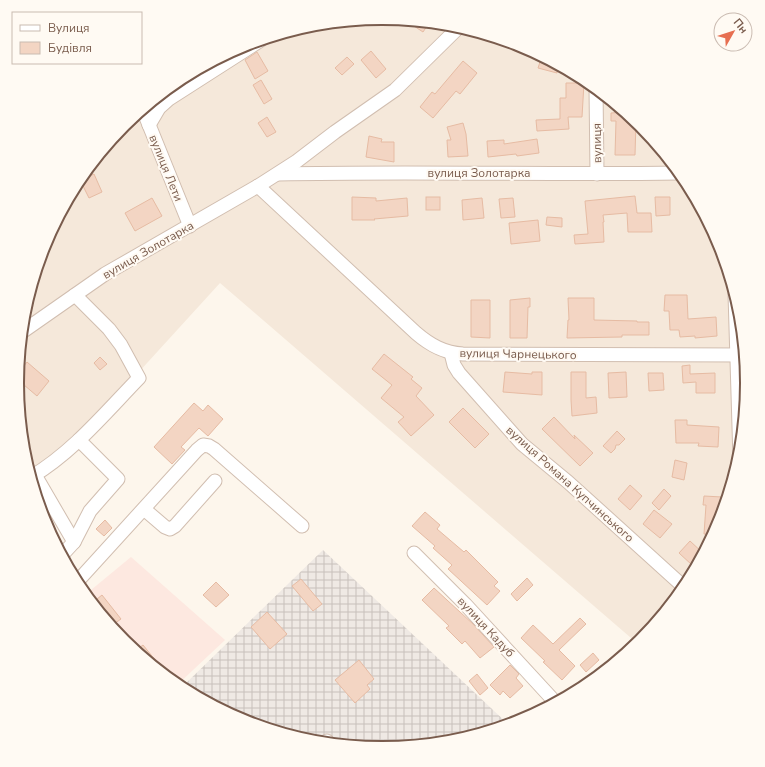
<svg xmlns="http://www.w3.org/2000/svg" width="765" height="767" viewBox="0 0 765 767" font-family="'Nunito Sans',sans-serif">
<style>
.residential{fill:#f5e8da}
.commercial{fill:#fde8e0}
.industrial{fill:url(#industrial-grid)}
.building{fill:#f3d5c3;stroke:#e6bba3}
.lines{fill:none;stroke-linecap:round;stroke-linejoin:round}
.minor-casing{stroke:#d1beb0;stroke-width:15}
.minor{stroke:#fff;stroke-width:13}
.labels{text-anchor:middle;dominant-baseline:central;stroke-width:4;stroke-linejoin:round;paint-order:stroke}
.street-label{font-size:12px;fill:#7a5c4d;stroke:#fffaf3}
.rim{fill:none;stroke:#7a5c4d;stroke-width:2}
</style>
<defs>
<pattern id="industrial-grid" width="8" height="8" patternUnits="userSpaceOnUse"><rect width="8" height="8" fill="#efe9e4"/><path d="M0 4h8M4 0v8" fill="none" stroke="#c7c0bb"/></pattern>
</defs>
<rect width="100%" height="100%" fill="#fdf6ec"/>
<polygon class="residential" points="383,18 454,25 523,46 586,80 641,125 687,181 720,244 741,312 748,384 741,455 720,524 686,587 638,644 220,283 34,487 24,455 17,383 24,312 45,243 79,180 124,125 180,79 243,46 311,25"/>
<polygon class="commercial" points="131,557 225,640 177,685 124,642 85,595"/>
<polygon class="industrial" points="323,550 509,725 454,742 382,749 311,742 242,721 181,688"/>
<g class="building">
<polygon points="405,20 429,23 423,32"/>
<polygon points="371,51 386,69 376,78 361,60"/>
<polygon points="257,52 268,71 255,79 245,60"/>
<polygon points="542,56 559,65 557,73 538,68"/>
<polygon points="347,57 354,64 342,75 335,68"/>
<polygon points="463,61 477,73 460,94 456,91 433,118 420,107 432,92 435,94"/>
<polygon points="261,80 272,99 264,104 253,85"/>
<polygon points="566,83 584,83 582,117 568,117 569,129 537,131 536,120 560,119 560,98 566,98"/>
<polygon points="625,112 636,121 635,155 615,155 616,121 611,121 611,113"/>
<polygon points="267,117 276,132 267,137 258,123"/>
<polygon points="463,123 466,134 468,156 448,157 447,140 451,140 447,127"/>
<polygon points="369,136 382,139 381,142 394,142 394,162 366,157"/>
<polygon points="537,139 539,153 517,156 516,154 488,157 487,141 504,140 504,144"/>
<polygon points="94,174 102,192 89,198 80,180"/>
<polygon points="635,196 637,213 651,213 652,232 628,232 627,213 603,215 604,222 603,222 604,242 575,244 574,235 588,234 585,201"/>
<polygon points="352,197 376,198 376,201 407,198 408,216 374,219 375,220 352,220"/>
<rect x="426" y="197" width="14" height="13"/>
<polygon points="655,197 670,197 670,215 656,216"/>
<polygon points="152,198 162,216 135,231 125,213"/>
<polygon points="482,198 484,218 463,220 462,200"/>
<polygon points="513,198 515,217 501,218 499,199"/>
<polygon points="547,217 562,218 562,227 546,225"/>
<polygon points="538,220 540,241 511,244 509,223"/>
<polygon points="665,295 687,295 688,319 716,317 717,336 695,338 695,336 680,337 679,330 670,330 669,311 664,311"/>
<polygon points="530,298 530,307 528,307 527,338 510,338 510,300"/>
<polygon points="568,298 594,298 594,320 637,321 637,322 649,322 649,335 622,335 622,337 567,338 568,320 569,320"/>
<polygon points="471,300 490,300 490,338 471,337"/>
<polygon points="384,354 413,377 411,379 422,388 416,396 434,415 411,436 398,422 404,417 381,398 392,385 372,369"/>
<polygon points="100,357 107,364 100,370 94,363"/>
<polygon points="27,362 49,381 37,396 17,379 18,373"/>
<polygon points="690,365 690,374 715,373 715,393 696,393 696,382 683,383 682,366"/>
<polygon points="505,372 532,374 532,372 542,372 542,395 503,392"/>
<polygon points="571,372 586,372 586,398 596,397 597,413 572,416 571,400"/>
<polygon points="626,372 627,397 609,398 608,373"/>
<polygon points="648,373 663,373 664,390 649,391"/>
<polygon points="194,403 203,411 208,405 223,419 208,436 199,428 181,447 185,450 172,464 154,447"/>
<polygon points="463,408 489,434 475,448 449,422"/>
<polygon points="554,417 575,439 574,435 593,453 580,466 542,429"/>
<polygon points="675,420 687,420 687,425 719,427 718,447 698,446 699,443 676,443"/>
<polygon points="617,431 625,439 619,445 616,445 615,449 611,453 603,446"/>
<polygon points="675,460 687,463 684,480 672,477"/>
<polygon points="630,485 642,496 630,510 618,499"/>
<polygon points="664,489 671,496 659,510 652,503"/>
<polygon points="704,496 722,497 722,519 714,535 704,534 706,505 703,505"/>
<polygon points="654,510 672,524 660,538 643,524"/>
<polygon points="425,512 440,525 437,529 464,552 466,550 498,582 494,586 500,591 487,605 448,569 452,565 433,548 435,546 412,526"/>
<polygon points="105,520 112,528 104,536 96,529"/>
<polygon points="690,541 704,554 700,562 697,560 692,565 679,553"/>
<polygon points="527,578 533,585 517,601 511,594"/>
<polygon points="301,579 322,604 313,611 292,586"/>
<polygon points="216,582 229,595 216,607 203,595"/>
<polygon points="434,588 473,624 494,647 480,658 465,641 462,644 446,628 449,626 422,600"/>
<polygon points="102,595 121,619 111,626 92,603"/>
<polygon points="267,612 287,634 270,649 251,627"/>
<polygon points="580,618 586,624 559,650 575,666 562,680 543,662 545,661 521,638 533,625 553,644"/>
<polygon points="143,645 160,666 157,669 135,651"/>
<polygon points="593,653 599,660 586,672 580,665"/>
<polygon points="359,660 374,679 367,685 370,689 355,703 335,680"/>
<polygon points="510,665 519,674 516,678 523,686 510,698 503,691 500,695 490,685"/>
<polygon points="477,674 488,688 480,695 469,681"/>
</g>
<g class="lines">
<g class="minor-casing">
<g id="minor">
<polyline points="596,88 597,174"/>
<polyline points="143,110 190,226"/>
<polyline points="149,125 159,108 169,99 261,40"/>
<path d="M278 174C412 171 546 175 680 173"/>
<path d="M258 186 416 333C430 345 444 353 463 354L745 355"/>
<polyline points="735,294 740,460"/>
<polyline points="22,332 105,274 258,186 297,161 335,132 395,90 459,27"/>
<polyline points="451,353 454,365 459,373 522,444 568,482 685,588"/>
<polyline points="35,475 74,542 62,555"/>
<path d="M31 477C73 452 105 413 139 378L121 345 109 329 75 295"/>
<polyline points="144,509 165,527 170,529 175,526 215,481"/>
<polyline points="74,542 90,511 118,479 79,440"/>
<polyline points="414,553 465,604 556,703"/>
<polyline points="76,583 197,450 203,445 209,446 214,449 302,526"/>
<polyline points="324,743 327,741"/>
</g>
</g>
<use href="#minor" class="minor"/>
</g>
<g class="labels">
<g class="street-label">
<text transform="translate(597 143) rotate(-91)">вулиця</text>
<text transform="translate(166 168) rotate(68)">вулиця Лети</text>
<text x="479" y="173">вулиця Золотарка</text>
<text transform="translate(148 250) rotate(-30)">вулиця Золотарка</text>
<text transform="translate(518 354) rotate(1)">вулиця Чарнецького</text>
<text transform="translate(570 484) rotate(42)">вулиця Романа Купчинського</text>
<text transform="translate(486 627) rotate(47)">вулиця Кадуб</text>
</g>
</g>
<path d="M0 0H765V767H0ZM24 383a358 358 0 1 1 716 0a358 358 0 1 1-716 0Z" fill="#fffaf3" fill-rule="evenodd"/>
<path class="rim" d="M24 383a358 358 0 1 1 716 0a358 358 0 1 1-716 0Z"/>
<rect x="12" y="12" width="130" height="52" fill="#fffaf3" stroke="#cabbb1"/>
<rect x="20" y="25" width="20" height="6" fill="#ffffff" stroke="#cabbb1"/>
<text x="48" y="32" font-size="12" fill="#7a5c4d">Вулиця</text>
<rect x="20" y="42" width="20" height="12" fill="#f3d5c3" stroke="#cabbb1"/>
<text x="48" y="52" font-size="12" fill="#7a5c4d">Будівля</text>
<g transform="translate(733 32) rotate(51)"><circle r="19" fill="#fffaf3" stroke="#cabbb1"/>
<path d="M0-3L7 15L0 10L-7 15Z" fill="#e76f51"/>
<text y="-6" font-size="11" font-weight="bold" text-anchor="middle" fill="#7a5c4d">Пн</text>
</g>
</svg>
